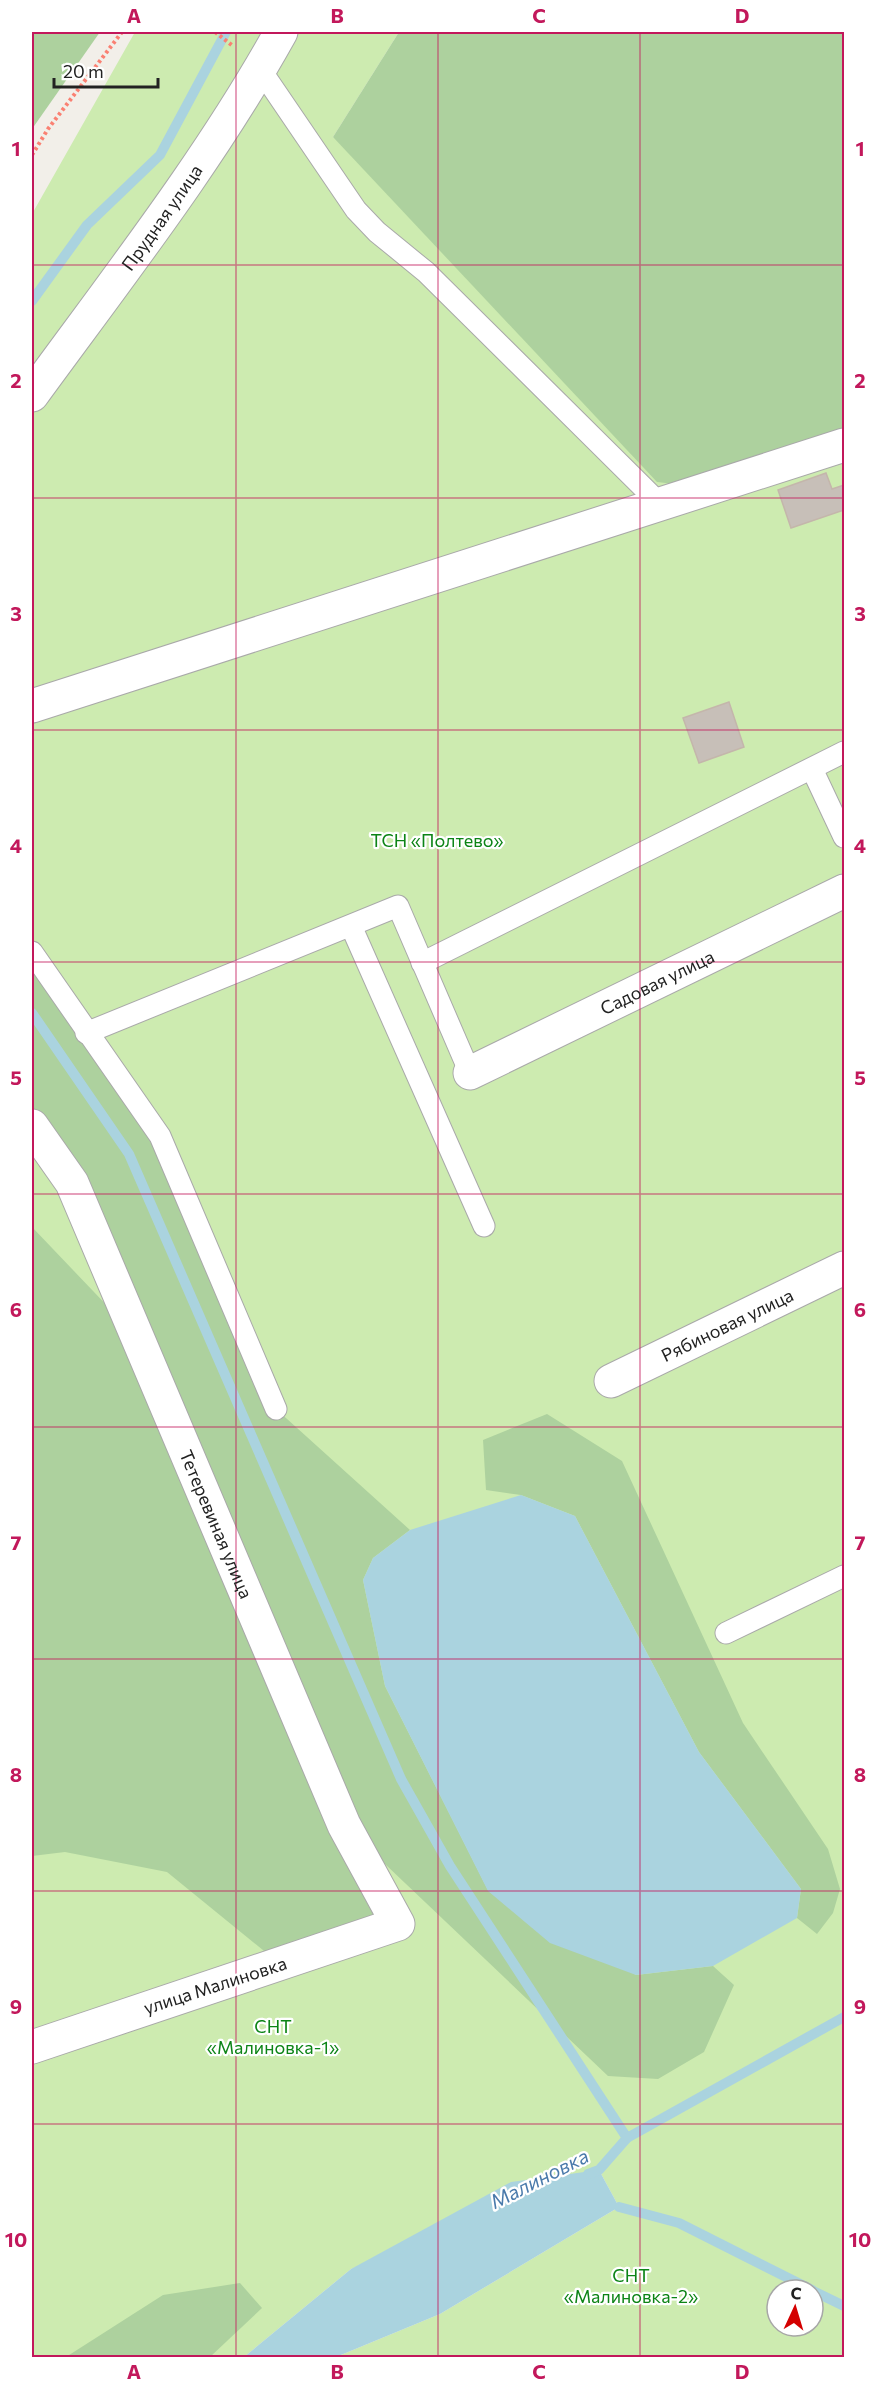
<svg xmlns="http://www.w3.org/2000/svg" width="876" height="2389" viewBox="0 0 876 2389" font-family="Commissioner,sans-serif">
<style>
.grass{fill:#cdebb0;fill-rule:evenodd}
.forest{fill:#add19e}
.water{fill:#aad3df}
.lines{fill:none;stroke-linecap:round;stroke-linejoin:round}
.stream{stroke:#aad3df;stroke-width:10}
.building{fill:#c7bfb8;stroke:#c4b6ab;stroke-width:1.5}
.service-casing{stroke:#a9a9a9;stroke-width:23}
.minor-casing{stroke:#a9a9a9;stroke-width:35}
.path{stroke:#fa8072;stroke-width:4;stroke-dasharray:3 3;stroke-linecap:butt}
.service{stroke:#fff;stroke-width:21}
.minor{stroke:#fff;stroke-width:33}
.grid{fill:none;stroke:#c2185b;stroke-width:1.5;stroke-opacity:0.55}
.labels{text-anchor:middle;dominant-baseline:central;stroke-width:4.5;stroke-linejoin:round;paint-order:stroke}
.street-label{font-size:18px;fill:#222;stroke:#fff}
.park-label{font-size:18px;fill:#0c8416;stroke:#fff}
.water-label{font-size:20px;font-style:italic;fill:#4a7aab;stroke:#fff}
.neatline{fill:none;stroke:#c2185b;stroke-width:2}
.grid-label{font-size:20px;text-anchor:middle;font-weight:bold;fill:#c2185b}
</style>
<rect width="100%" height="100%" fill="#f2efe9"/>
<path class="grass" d="M135 32H399L333 137 844 444V2357H336L440 2314 619 2207 599 2170 351 2269 244 2357 32 2358V214ZM777 2290H813V2326H777Z"/>
<g class="forest">
<polygon points="32,32 100,32 32,129"/>
<polygon points="399,32 844,32 844,444 710,488 657,482 333,137"/>
<polygon points="32,971 89,1021 160,1136 276,1409 410,1530 373,1558 363,1580 385,1686 488,1890 636,1975 713,1966 734,1985 704,2052 658,2079 608,2076 346,1827 398,1924 269,1955 167,1872 65,1852 32,1856 32,1227 135,1335 32,1126"/>
<polygon points="547,1414 622,1461 743,1723 828,1849 840,1889 833,1913 817,1934 797,1918 801,1889 699,1752 575,1516 521,1495 486,1490 483,1440"/>
<polygon points="240,2283 262,2308 210,2357 66,2357 163,2295"/>
</g>
<g class="water">
<polygon points="521,1495 575,1516 699,1752 801,1889 797,1918 713,1966 636,1975 550,1943 488,1891 385,1686 363,1580 373,1558 410,1530"/>
<polygon points="599,2170 619,2207 440,2314 336,2357 244,2357 351,2269 511,2182"/>
</g>
<g class="lines">
<g class="stream">
<polyline points="32,301 87,225 160,155 226,32"/>
<polyline points="32,1013 129,1154 401,1779 450,1866 627,2138"/>
<polyline points="588,2174 599,2170 627,2138 844,2017"/>
<polyline points="619,2207 679,2223 812,2290"/>
<polyline points="813,2291 844,2306"/>
</g>
</g>
<g class="building">
<polygon points="826,473 832,489 844,485 844,510 791,528 778,490"/>
<polygon points="729,702 744,747 699,763 683,718"/>
</g>
<g class="lines">
<g class="service-casing">
<g id="service">
<polyline points="260,69 356,210 377,232 426,272 660,504"/>
<polyline points="812,769 844,837"/>
<polyline points="351,926 484,1226"/>
<polyline points="32,952 160,1136 276,1409"/>
<polyline points="422,963 844,752"/>
<polyline points="86,1033 398,906 470,1073"/>
<polyline points="726,1633 844,1576"/>
</g>
</g>
<g class="minor-casing">
<g id="minor">
<path id="s1" d="M32 395C118 277 210 160 281 32"/>
<polyline points="32,706 844,445"/>
<path id="s2" d="M470 1073 844 891"/>
<path id="s3" d="M32 1126 72 1183 344 1825 398 1924 32 2047"/>
<path id="s4" d="M611 1381 844 1268"/>
</g>
</g>
<g class="path">
<polyline points="215,32 233,46"/>
<polyline points="32,155 48,129 122,32"/>
</g>
<use href="#service" class="service"/>
<use href="#minor" class="minor"/>
</g>
<path class="grid" d="M236 32V2358M438 32V2358M640 32V2358M32 265H844M32 498H844M32 730H844M32 962H844M32 1194H844M32 1427H844M32 1659H844M32 1891H844M32 2124H844"/>
<g class="labels">
<g class="street-label">
<text stroke="none"><textPath href="#s1" startOffset="220">Прудная улица</textPath></text>
<text stroke="none"><textPath href="#s2" startOffset="208">Садовая улица</textPath></text>
<text stroke="none"><textPath href="#s4" startOffset="129">Рябиновая улица</textPath></text>
<text stroke="none"><textPath href="#s3" startOffset="440">Тетеревиная улица</textPath></text>
<text transform="translate(215 1985) rotate(-18)">улица Малиновка</text>
</g>
<g class="park-label">
<text x="437" y="840">ТСН «Полтево»</text>
<text x="273" y="2026">СНТ<tspan x="273" dy="21">«Малиновка-1»</tspan></text>
<text x="631" y="2275">СНТ<tspan x="631" dy="21">«Малиновка-2»</tspan></text>
</g>
<g class="water-label">
<text transform="translate(539 2178) rotate(-27)">Малиновка</text>
</g>
</g>
<rect width="876" height="2389" fill="none" stroke="#ffffff" stroke-width="66"/>
<g transform="translate(795 2308) rotate(4)"><circle r="28" fill="#ffffff" stroke="#a7a7a7" stroke-width="1.5"/>
<path d="M0-4.5L10 22L0 15L-10 22Z" fill="#d40000"/>
<text y="-9" font-size="16" font-weight="bold" text-anchor="middle" fill="#222222">С</text>
</g>
<path d="M54 78v9h104v-9" fill="none" stroke="#222222" stroke-width="3"/>
<text x="63" y="78" font-size="18" fill="#222222" stroke="#ffffff" stroke-width="4.5" paint-order="stroke">20 m</text>
<rect x="33" y="33" width="810" height="2323" class="neatline"/>
<g class="grid-label">
<text x="134" y="23">A</text>
<text x="337" y="23">B</text>
<text x="539" y="23">C</text>
<text x="742" y="23">D</text>
<text x="16" y="156">1</text>
<text x="860" y="156">1</text>
<text x="16" y="388">2</text>
<text x="860" y="388">2</text>
<text x="16" y="621">3</text>
<text x="860" y="621">3</text>
<text x="16" y="853">4</text>
<text x="860" y="853">4</text>
<text x="16" y="1085">5</text>
<text x="860" y="1085">5</text>
<text x="16" y="1317">6</text>
<text x="860" y="1317">6</text>
<text x="16" y="1550">7</text>
<text x="860" y="1550">7</text>
<text x="16" y="1782">8</text>
<text x="860" y="1782">8</text>
<text x="16" y="2014">9</text>
<text x="860" y="2014">9</text>
<text x="16" y="2247">10</text>
<text x="860" y="2247">10</text>
<text x="134" y="2379">A</text>
<text x="337" y="2379">B</text>
<text x="539" y="2379">C</text>
<text x="742" y="2379">D</text>
</g>
</svg>
